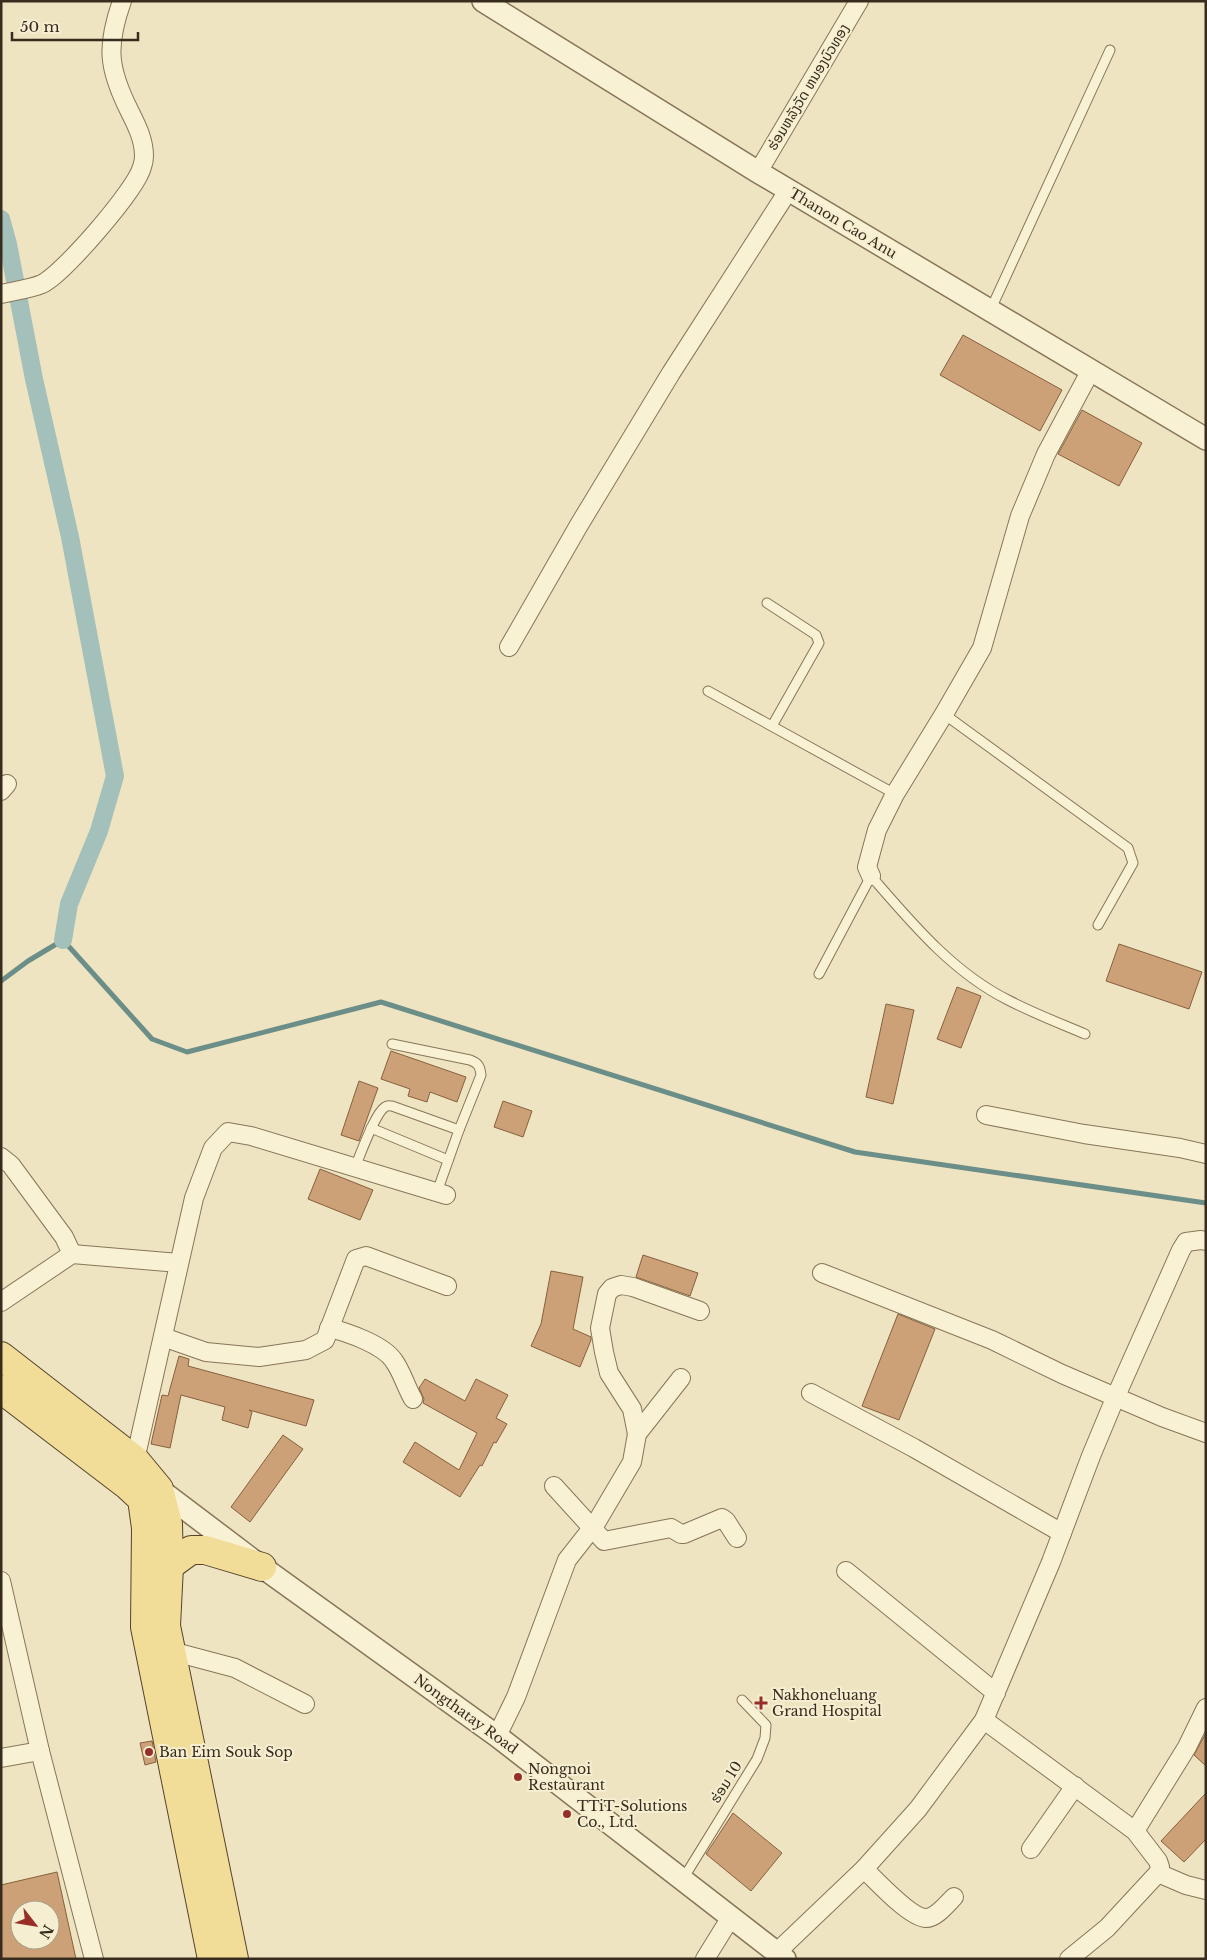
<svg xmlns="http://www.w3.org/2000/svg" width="1207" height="1960" viewBox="0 0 1207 1960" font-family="'Libre Baskerville','Noto Sans Lao',serif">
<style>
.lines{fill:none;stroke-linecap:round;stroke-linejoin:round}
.stream{stroke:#6b8e88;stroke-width:5}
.canal{stroke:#a4c0ba;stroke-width:18}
.building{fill:#cda177;stroke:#87603e;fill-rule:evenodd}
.service-casing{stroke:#887559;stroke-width:11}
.minor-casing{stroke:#887559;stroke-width:20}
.tertiary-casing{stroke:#887559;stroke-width:24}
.primary-casing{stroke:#55432d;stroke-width:30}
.service{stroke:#f9f1d4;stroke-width:9}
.minor{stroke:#f9f1d4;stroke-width:18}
.tertiary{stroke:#f9f1d4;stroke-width:21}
.primary{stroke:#f2dd98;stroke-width:28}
.poi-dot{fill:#972f28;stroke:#f6eed1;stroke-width:2}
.labels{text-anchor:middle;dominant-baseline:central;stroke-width:4;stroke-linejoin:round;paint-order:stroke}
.street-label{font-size:14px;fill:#372c1d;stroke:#f6eed1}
.poi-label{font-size:14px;fill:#372c1d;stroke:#f6eed1;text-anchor:start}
</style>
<rect width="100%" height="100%" fill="#eee4c1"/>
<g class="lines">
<polyline class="stream" points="1,981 28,961 63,940 152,1039 187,1052 381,1002 855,1152 1206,1203"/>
<polyline class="canal" points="1,219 8,244 34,379 70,537 115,776 99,831 69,904 63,940"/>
</g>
<g class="building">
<polygon points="963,335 1062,390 1040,431 940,375"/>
<polygon points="1082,410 1142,443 1119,486 1058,454"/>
<polygon points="1119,944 1202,972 1189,1009 1106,981"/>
<polygon points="957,987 981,996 961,1048 937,1039"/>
<polygon points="886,1004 914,1010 893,1104 866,1097"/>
<polygon points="391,1051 466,1077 457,1102 430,1092 427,1102 408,1096 410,1089 381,1079"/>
<polygon points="359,1081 378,1088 359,1141 341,1135"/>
<polygon points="503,1101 532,1111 523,1137 494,1127"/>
<polygon points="320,1169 373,1190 360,1220 308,1199"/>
<polygon points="643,1255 698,1273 690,1296 636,1277"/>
<polygon points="551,1271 583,1277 573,1329 591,1337 591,1340 580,1367 531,1346 541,1324"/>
<polygon points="898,1314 935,1329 899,1420 862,1406"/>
<polygon points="179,1356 189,1359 188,1366 314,1400 306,1426 249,1410 252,1412 248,1428 222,1420 225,1407 181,1395 170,1448 151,1444 162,1395 168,1396"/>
<polygon points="425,1379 465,1401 476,1379 508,1395 496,1418 507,1424 496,1443 494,1442 482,1466 480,1465 460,1497 403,1462 415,1442 459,1470 477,1433 423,1403 424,1399 419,1388"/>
<polygon points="283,1435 303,1449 250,1522 231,1507"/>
<polygon points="1206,1733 1206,1766 1194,1755"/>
<polygon points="152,1741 156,1762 145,1765 140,1743"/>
<polygon points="1206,1793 1206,1839 1184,1862 1161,1841"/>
<polygon points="733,1813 782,1853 751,1891 706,1854"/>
<path d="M57 1872 76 1959H1V1885ZM20 1910H50V1940H20Z"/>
</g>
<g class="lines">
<g class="service-casing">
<g id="service">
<polyline points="990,311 1110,50"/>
<polyline points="767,603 816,635 819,643 772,726"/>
<polyline points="708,691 895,794"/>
<polyline points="944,714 1128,848 1133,863 1098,925"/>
<path d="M819 974 871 876C911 922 952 972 1008 1000 1033 1013 1059 1023 1085 1034"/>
<path d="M392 1044 470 1060C478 1063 480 1066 481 1075L459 1130"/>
<polyline points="371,1128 448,1160"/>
<path d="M355 1167C360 1156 375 1113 385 1107 388 1105 389 1106 392 1106L459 1130 437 1192"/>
<polyline points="683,1879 757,1759 765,1738 766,1725 742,1700"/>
</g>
</g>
<g class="minor-casing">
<g id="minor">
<polyline points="758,172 859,1"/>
<path d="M1 294C14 291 30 289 42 284 63 274 136 190 142 167 143 164 144 159 144 156 144 139 136 124 129 110 108 68 106 46 122 1"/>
<polyline points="509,647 579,525 671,373 788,191"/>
<polyline points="1,791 7,784"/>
<polyline points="871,876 867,867 877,830 895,794 944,714 982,648 1020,516 1046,454 1091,370"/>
<polyline points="986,1115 1084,1134 1180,1148 1206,1154"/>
<polyline points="1,1157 11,1165 64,1237 72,1254 1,1302"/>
<polyline points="72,1254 179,1263"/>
<polyline points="822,1273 992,1340 1062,1374 1162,1417 1206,1433"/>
<path d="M329 1328C347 1332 384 1345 394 1361 402 1372 406 1387 413 1399"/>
<polyline points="163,1337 206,1352 259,1357 306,1350 325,1340 356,1259 366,1256 447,1286"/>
<polyline points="811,1393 914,1448 1062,1533"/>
<polyline points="637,1434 632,1409 609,1373 604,1352 600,1328 607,1294 612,1288 621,1285 633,1287 700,1311"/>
<polyline points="135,1460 194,1198 213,1148 228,1132 251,1136 446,1195"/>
<polyline points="554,1486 604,1541 671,1528 681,1534 684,1534 722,1518 726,1521 737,1538"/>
<polyline points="846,1571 996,1693"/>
<polyline points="1,1581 40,1751 94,1959"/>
<polyline points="171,1651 235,1668 305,1704"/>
<polyline points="984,1720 1135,1831 1158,1861 1160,1867 1158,1873 1107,1928 1069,1959"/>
<polyline points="497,1736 516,1697 567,1560 596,1523 632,1462 637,1434 681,1378"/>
<polyline points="1,1758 40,1751"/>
<polyline points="1135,1831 1187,1747 1206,1708"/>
<polyline points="1031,1849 1075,1786"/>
<path d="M864 1869C876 1880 910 1918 926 1918 936 1918 947 1904 954 1897"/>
<polyline points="1158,1873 1186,1885 1206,1890"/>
<polyline points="777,1952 864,1869 918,1809 984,1720 1051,1562 1091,1456 1116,1396 1181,1250 1186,1242 1201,1240 1206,1241"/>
<polyline points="705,1959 731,1917"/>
</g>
</g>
<g class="tertiary-casing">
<g id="tertiary">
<polyline points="483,1 758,172 1206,439"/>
<polyline points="155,1492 159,1489 262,1567 497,1736 785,1959"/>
</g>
</g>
<g class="primary-casing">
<g id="primary">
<polyline points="1,1356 135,1460 159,1489 168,1524 169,1566 166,1626 234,1959"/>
<polyline points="1,1389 127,1485 142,1499 146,1528 145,1627 212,1959"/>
<polyline points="169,1566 191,1550 205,1550 262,1567"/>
</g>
</g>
<use href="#service" class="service"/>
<use href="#minor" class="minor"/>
<use href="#tertiary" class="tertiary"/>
<use href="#primary" class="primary"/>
</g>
<g class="poi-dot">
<path d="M758.5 1695.5h5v5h5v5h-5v5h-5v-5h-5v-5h5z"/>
<circle cx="149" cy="1752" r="5"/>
<circle cx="518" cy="1777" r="5"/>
<circle cx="567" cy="1814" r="5"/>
</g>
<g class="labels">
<g class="street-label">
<text transform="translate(808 87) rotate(-59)">ຮ່ອມຫລັງວັດ ຫນອງບົວທອງ</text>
<text transform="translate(843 223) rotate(31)">Thanon Cao Anu</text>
<text transform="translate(466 1714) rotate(36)">Nongthatay Road</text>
<text transform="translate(726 1782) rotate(-58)">ຮ່ອມ 10</text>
</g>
<g class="poi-label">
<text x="772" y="1695">Nakhoneluang<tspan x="772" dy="16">Grand Hospital</tspan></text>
<text x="159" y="1752">Ban Eim Souk Sop</text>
<text x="528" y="1769">Nongnoi<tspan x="528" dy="16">Restaurant</tspan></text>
<text x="577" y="1806">TTiT-Solutions<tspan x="577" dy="16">Co., Ltd.</tspan></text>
</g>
</g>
<rect width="1207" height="1960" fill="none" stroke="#372c1d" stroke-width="5"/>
<g transform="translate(35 1925) rotate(121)"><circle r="24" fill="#f6eed1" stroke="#aaa089"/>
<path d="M0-4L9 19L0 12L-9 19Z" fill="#972f28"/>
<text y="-8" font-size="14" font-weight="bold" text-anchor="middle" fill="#372c1d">N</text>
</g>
<path d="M12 32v8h126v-8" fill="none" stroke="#372c1d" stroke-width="2.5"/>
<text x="20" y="32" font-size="15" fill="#372c1d" stroke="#f6eed1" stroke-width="4" paint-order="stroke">50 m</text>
</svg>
